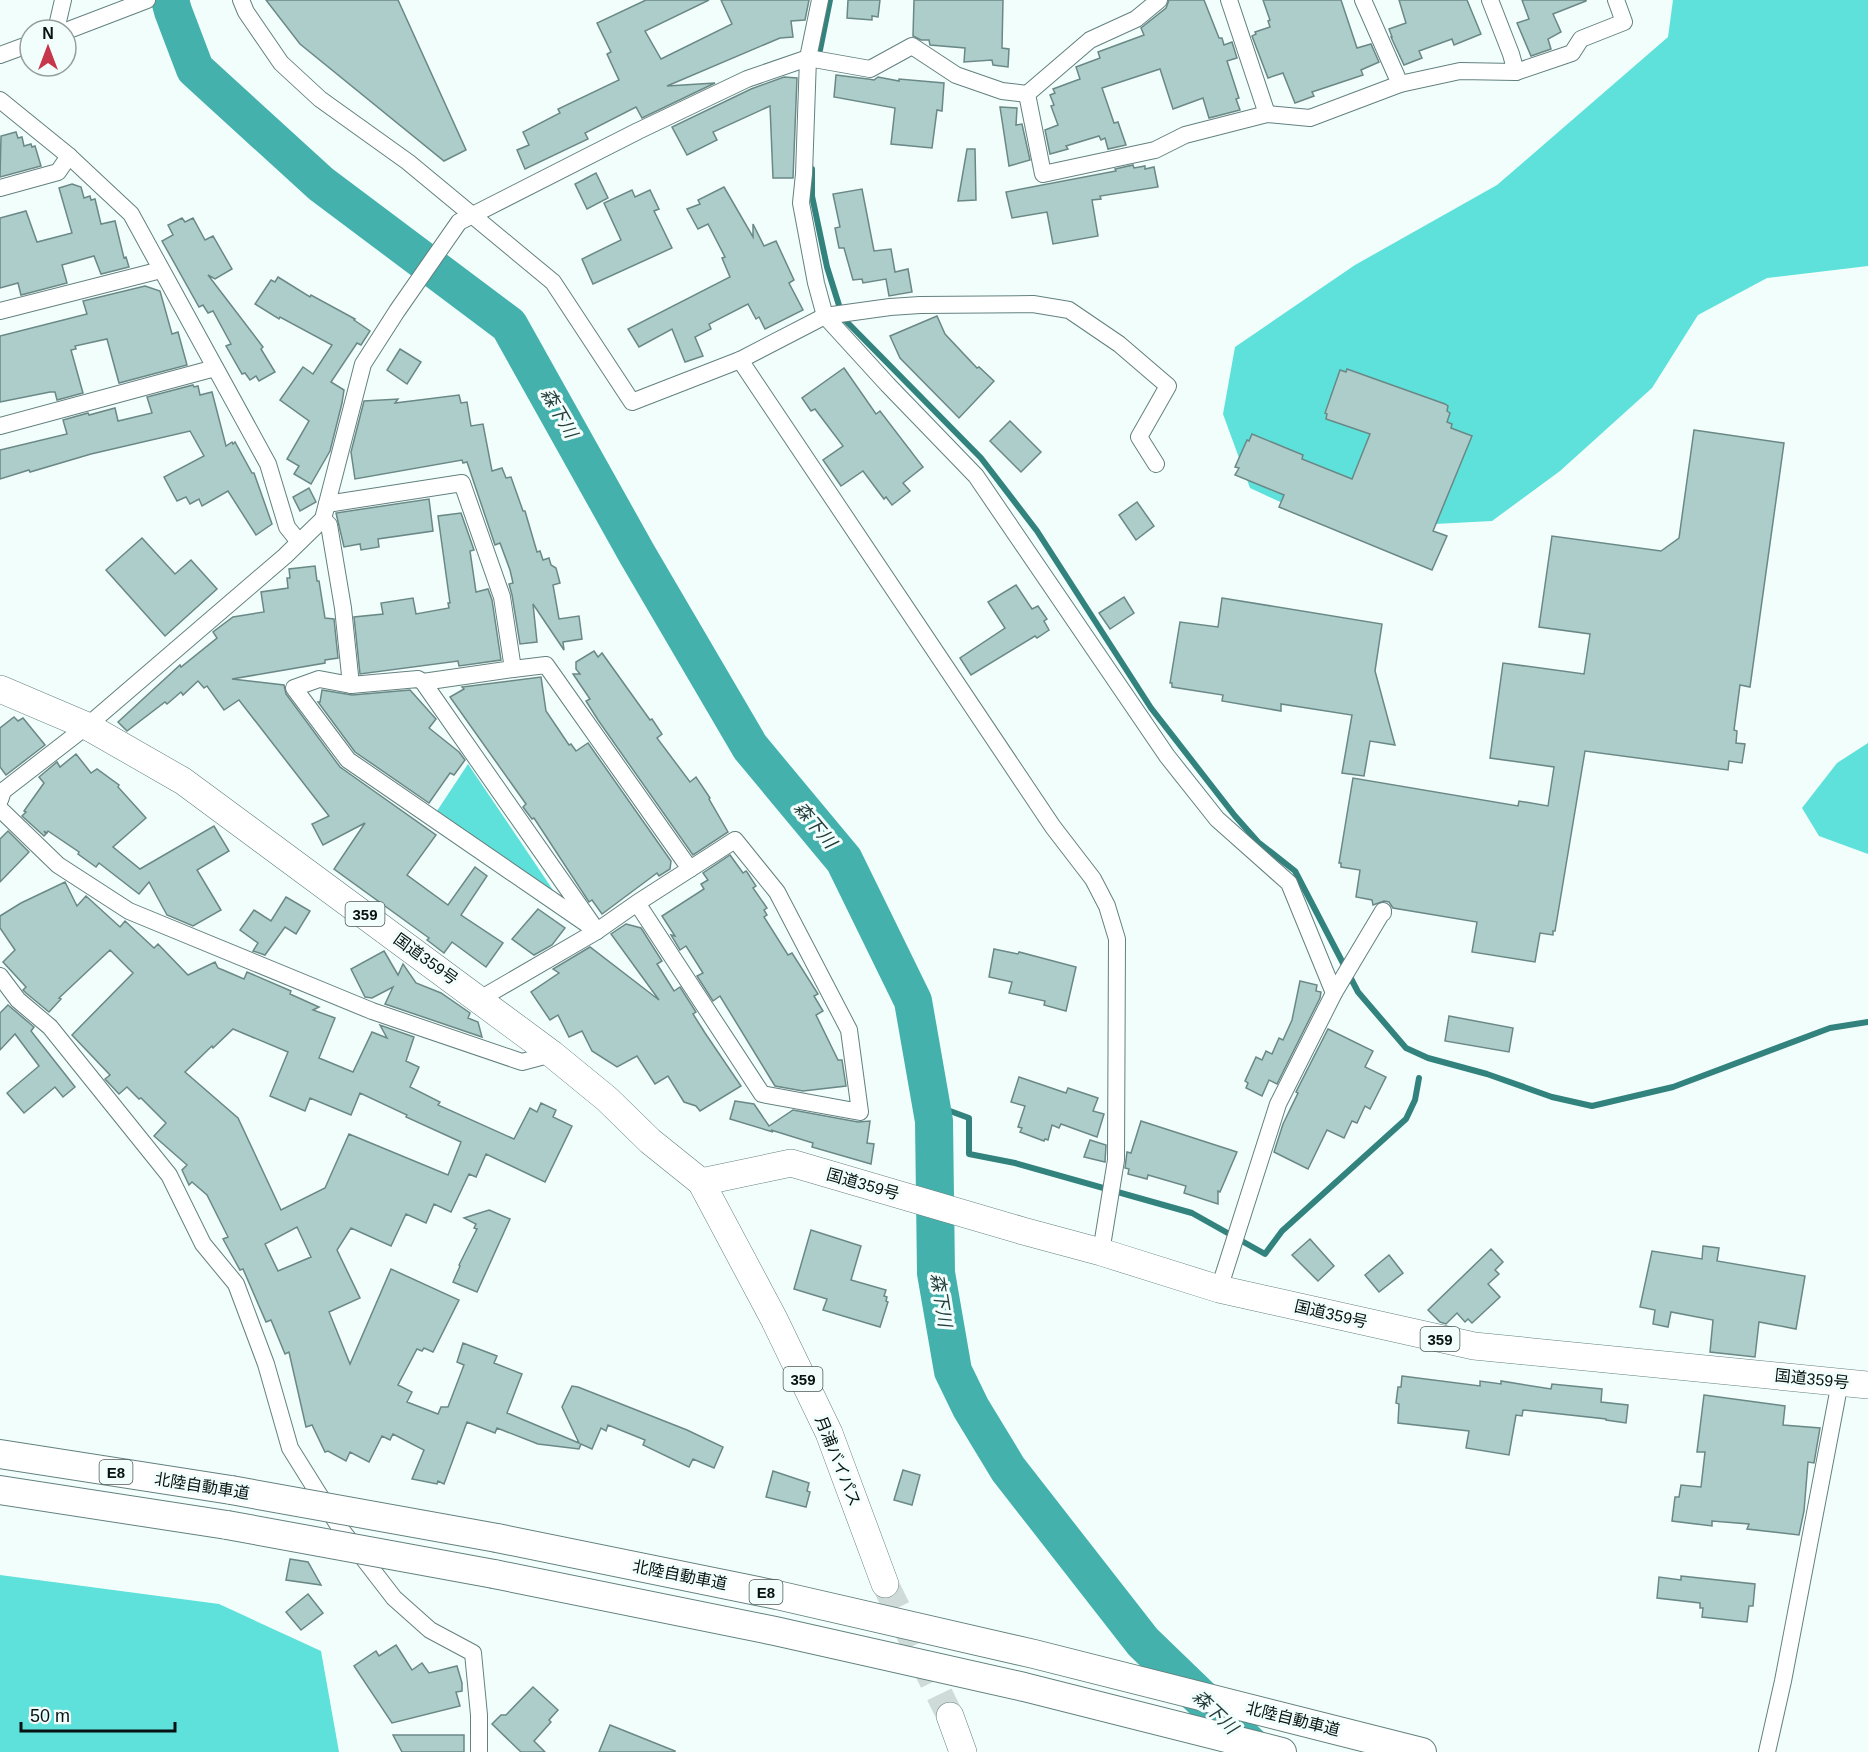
<svg xmlns="http://www.w3.org/2000/svg" width="1868" height="1752" viewBox="0 0 1868 1752" font-family="Helvetica,'Noto Sans JP',sans-serif">
<style>
.green{fill:#5ee1da}
.lines{fill:none;stroke-linecap:round;stroke-linejoin:round}
.stream{stroke:#32827e;stroke-width:6}
.river{stroke:#44b1ac;stroke-width:38}
.building{fill:#adcdca;stroke:#6a8886;stroke-width:1.5;fill-rule:evenodd}
.trunk-tunnel{stroke:#cedbd9;stroke-width:27;stroke-dasharray:27 14;stroke-linecap:butt}
.minor-casing{stroke:#63817f;stroke-width:18}
.trunk-casing{stroke:#63817f;stroke-width:28}
.motorway-casing{stroke:#63817f;stroke-width:30}
.minor{stroke:#fff;stroke-width:16}
.trunk{stroke:#fff;stroke-width:27}
.motorway{stroke:#fff;stroke-width:28}
.motorway-bridge-casing{stroke:#63817f;stroke-width:30;stroke-linecap:butt}
.motorway-bridge{stroke:#fff;stroke-width:28}
.labels{text-anchor:middle;dominant-baseline:central;stroke-width:6;stroke-linejoin:round;paint-order:stroke}
.shield{fill:#f1fefc;stroke:#4d5a58;stroke-width:1.5}
.shield-label{font-size:15px;font-weight:bold;fill:#071312}
.street-label{font-size:16px;fill:#071312;stroke:#f1fefc}
.water-label{font-size:18px;font-style:italic;fill:#243d3b;stroke:#f1fefc}
</style>
<rect width="100%" height="100%" fill="#f1fefc"/>
<g class="green">
<polygon points="1673,0 1868,0 1868,266 1767,278 1698,315 1652,388 1560,471 1492,521 1339,529 1250,488 1223,414 1235,347 1355,265 1497,185 1668,37"/>
<polygon points="1868,743 1868,854 1819,836 1802,808 1837,763"/>
<polygon points="468,764 557,896 437,811"/>
<polygon points="0,1575 219,1604 321,1651 339,1752 0,1752"/>
</g>
<g class="lines">
<g class="stream">
<polyline points="820,50 830,0"/>
<polyline points="812,169 812,196 827,267 843,318 981,458 1037,531 1151,708 1235,816 1258,842 1295,871 1358,992 1406,1048 1428,1058 1487,1074 1552,1097 1592,1106 1673,1087 1830,1028 1868,1022"/>
<polyline points="931,1104 969,1118 969,1154 1015,1163 1192,1213 1265,1254 1282,1231 1406,1119 1415,1100 1419,1078"/>
</g>
<polyline class="river" points="170,0 173,11 195,69 321,184 509,325 637,554 750,747 844,860 913,1001 934,1121 936,1273 953,1371 971,1408 1008,1469 1143,1642 1257,1752"/>
</g>
<g class="building">
<polygon points="266,0 398,0 466,150 444,161 300,44"/>
<polygon points="646,0 709,0 645,31 661,59 732,24 721,0 809,0 805,20 791,21 793,37 780,38 667,86 715,83 642,118 636,107 585,133 588,139 525,169 517,150 529,145 523,132 560,113 558,109 619,80 607,54 611,52 597,23"/>
<polygon points="848,0 880,0 878,17 872,16 872,20 847,18"/>
<polygon points="914,0 1003,0 1002,48 1009,49 1008,67 993,65 992,60 964,62 965,48 930,45 929,40 921,40 913,36"/>
<polygon points="1169,0 1204,0 1219,38 1222,38 1224,45 1232,42 1237,58 1227,61 1239,98 1236,99 1240,110 1209,118 1203,98 1173,109 1160,69 1102,88 1114,123 1118,122 1126,145 1108,149 1105,138 1101,140 1099,136 1066,146 1068,149 1050,154 1045,130 1058,125 1051,106 1054,105 1050,95 1055,93 1053,89 1080,79 1076,67 1100,58 1098,52 1144,35 1141,28 1166,8"/>
<polygon points="1263,0 1341,0 1357,48 1371,44 1379,62 1361,70 1363,75 1312,92 1314,96 1295,103 1283,73 1268,78 1252,36 1256,34 1255,32 1270,27 1268,21 1270,20"/>
<polygon points="1399,0 1467,0 1481,34 1454,45 1452,39 1419,51 1422,58 1404,65 1391,37 1392,37 1389,29 1406,23"/>
<polygon points="1522,0 1586,0 1586,1 1553,14 1561,32 1548,39 1551,49 1531,56 1517,23 1529,19"/>
<polygon points="836,75 868,79 874,80 878,77 899,81 899,79 944,83 942,111 937,110 932,148 891,144 895,108 834,97"/>
<polygon points="784,77 797,78 793,178 773,178 770,106 713,132 717,140 687,155 672,127 751,89"/>
<polygon points="1000,107 1017,108 1016,125 1022,124 1030,160 1009,166"/>
<polygon points="16,132 18,138 22,137 24,146 31,144 32,147 35,146 41,166 0,177 1,136"/>
<polygon points="967,149 975,149 976,200 958,201"/>
<polygon points="1133,165 1134,168 1145,166 1145,169 1154,167 1158,187 1100,196 1101,199 1092,200 1098,236 1053,244 1047,212 1012,218 1006,192 1116,171 1115,169"/>
<polygon points="596,173 608,198 587,209 575,184"/>
<polygon points="72,184 81,187 84,198 90,196 91,200 95,199 101,224 115,221 124,258 126,257 129,267 101,274 94,256 62,265 67,283 21,295 18,283 0,288 0,218 26,211 37,242 72,233 59,188"/>
<polygon points="724,187 753,237 753,224 764,246 776,241 794,280 789,283 803,310 765,329 759,317 756,319 748,304 709,324 711,329 695,337 703,356 685,362 672,329 639,347 628,329 730,277 722,258 725,257 708,224 698,229 687,209 700,204 698,200"/>
<polygon points="862,189 874,251 891,249 895,272 908,269 912,292 889,296 886,279 863,283 862,279 853,280 844,248 839,248 835,228 840,227 833,194"/>
<polygon points="632,190 635,197 650,190 659,209 654,211 672,248 593,284 582,259 621,240 604,203"/>
<polygon points="182,218 185,222 193,218 205,240 213,236 232,269 215,279 208,275 263,347 261,349 275,372 259,381 256,376 250,380 245,373 242,374 226,346 231,344 213,311 208,313 203,305 199,307 162,241 173,235 168,225"/>
<polygon points="278,277 310,297 311,295 355,319 354,320 370,331 361,345 357,343 331,382 344,390 342,403 330,451 311,484 294,474 299,466 287,459 309,421 280,400 303,367 313,374 332,345 280,317 279,319 255,304 271,280 275,282"/>
<polygon points="145,286 160,291 172,334 178,332 187,365 119,383 107,339 75,346 76,349 71,350 83,393 57,400 55,392 50,392 0,402 0,336 87,314 83,301"/>
<polygon points="937,316 945,334 977,368 979,367 994,381 959,418 900,358 890,336"/>
<polygon points="400,349 421,362 407,384 387,370"/>
<polygon points="844,368 876,414 880,411 923,467 903,483 910,491 892,505 886,497 884,499 863,471 841,486 823,460 843,446 815,409 811,411 802,398"/>
<polygon points="1347,369 1445,404 1448,406 1447,411 1450,413 1447,422 1452,424 1451,428 1472,436 1433,531 1447,536 1432,570 1279,507 1284,495 1235,475 1239,468 1235,467 1247,440 1249,441 1252,434 1303,455 1302,459 1352,479 1370,434 1326,419 1327,414 1325,413 1340,370 1346,372"/>
<polygon points="193,385 194,387 198,386 200,395 212,392 226,446 232,442 233,444 235,442 252,473 254,473 272,524 256,535 228,491 202,506 199,499 190,504 186,497 177,501 164,477 204,456 190,431 91,454 30,472 29,470 0,479 0,450 67,434 63,420 88,413 89,415 115,408 118,421 152,413 147,397"/>
<polygon points="459,395 461,403 467,402 471,426 483,424 492,471 502,468 506,478 511,477 523,511 525,511 537,552 540,551 543,560 549,558 551,565 556,568 560,583 553,585 559,619 579,616 582,639 563,642 564,650 533,604 537,642 520,644 512,595 509,584 513,583 510,570 500,543 495,545 467,462 463,463 462,460 355,479 351,452 364,401 398,399 395,403"/>
<polygon points="1010,421 1041,452 1021,472 990,441"/>
<polygon points="1694,430 1784,443 1750,687 1740,685 1734,730 1737,731 1736,743 1745,744 1742,763 1729,761 1728,770 1585,751 1555,931 1553,931 1553,935 1540,933 1535,962 1472,952 1477,922 1393,908 1389,902 1384,901 1373,905 1372,900 1356,897 1360,870 1341,867 1341,863 1339,863 1353,778 1518,806 1519,801 1548,806 1554,767 1490,758 1503,663 1584,674 1590,634 1539,627 1552,536 1661,551 1679,538"/>
<polygon points="309,488 316,502 300,511 293,497"/>
<polygon points="429,499 433,531 378,539 379,547 361,550 360,544 344,547 336,513"/>
<polygon points="1137,502 1154,526 1136,540 1119,515"/>
<polygon points="461,513 474,550 470,551 476,592 488,589 492,600 501,660 459,666 458,661 360,674 354,617 383,614 381,603 413,598 416,614 449,608 448,603 450,603 438,516"/>
<polygon points="142,538 175,574 191,560 217,589 165,636 106,570"/>
<polygon points="315,566 317,581 319,581 325,618 334,619 338,658 325,660 325,663 232,679 284,685 286,694 340,767 436,835 407,875 448,905 475,867 487,876 461,915 503,943 486,967 452,942 444,953 427,940 429,938 334,869 365,823 323,845 312,824 329,816 239,700 224,710 207,686 204,688 198,681 183,695 181,692 167,704 165,702 127,731 118,722 180,665 181,667 217,638 213,632 233,617 264,612 261,592 288,588 287,578 290,578 289,569"/>
<polygon points="1016,585 1032,609 1038,606 1047,619 1044,621 1049,630 1037,638 1035,636 971,675 960,658 1005,628 988,602"/>
<polygon points="1124,597 1134,613 1110,629 1099,613"/>
<polygon points="1222,598 1382,624 1375,671 1395,745 1370,741 1364,776 1342,773 1352,715 1281,704 1281,711 1222,701 1223,695 1172,687 1172,683 1170,683 1180,622 1218,627"/>
<polygon points="594,651 598,657 602,653 650,720 652,719 662,734 657,738 690,782 696,777 710,798 709,799 728,832 693,855 598,720 586,701 590,699 573,674 580,674 576,669 576,662"/>
<polygon points="541,677 546,711 569,745 571,744 576,751 588,743 671,861 670,869 659,876 657,873 602,914 592,900 589,902 534,818 532,819 523,807 526,804 450,697 464,689 462,687"/>
<polygon points="322,690 352,695 410,690 436,719 429,728 459,752 465,760 454,775 450,773 429,803 355,752 318,702 320,702"/>
<polygon points="14,717 18,721 23,718 45,745 6,775 0,767 0,728"/>
<polygon points="76,754 91,773 97,769 119,785 118,787 146,818 113,847 140,869 214,826 229,851 197,870 221,910 193,926 167,915 149,882 139,894 99,863 96,867 78,854 79,852 48,831 47,833 44,831 46,834 44,836 22,816 26,812 24,811 44,783 39,777 57,762 60,767"/>
<polygon points="8,831 29,852 0,882 0,839"/>
<polygon points="730,855 743,873 746,871 747,872 756,886 753,888 767,908 764,910 767,915 764,917 788,955 792,953 818,994 814,996 823,1011 816,1015 838,1060 842,1060 846,1086 803,1091 775,1086 720,996 713,1001 697,976 703,973 686,946 680,950 671,935 675,936 662,916 704,889 701,884 708,880 703,873"/>
<path d="M65 882 77 906 86 896 120 927 125 921 154 948 158 944 188 975 215 962 218 968 223 970 244 979 247 972 291 991 290 994 319 1007 313 1010 335 1018 319 1058 353 1072 372 1032 387 1038 380 1025 414 1037 406 1061 419 1067 410 1087 440 1102 438 1105 514 1139 530 1108 537 1112 541 1103 556 1110 553 1117 572 1126 545 1182 486 1154 476 1177 469 1174 451 1212 434 1204 426 1223 406 1214 391 1246 351 1228 337 1250 360 1298 329 1312 350 1364 391 1269 459 1300 433 1352 424 1348 422 1351 417 1349 398 1385 412 1392 407 1402 438 1414 441 1407H448L464 1365 457 1362 463 1343 497 1356 494 1363 522 1374 507 1413 579 1443 562 1407 572 1386 578 1387 687 1430 723 1447 714 1468 693 1459 689 1467 643 1445 645 1440 608 1425 606 1431 601 1428 592 1449 581 1444 579 1449 538 1444 497 1428 495 1433 467 1422 444 1484 438 1481 437 1484 412 1479 424 1450 393 1434 390 1440 382 1436 369 1462 350 1452 346 1461 328 1451 325 1452 312 1425 306 1427 289 1352 285 1354 271 1320 266 1322 243 1269 240 1270 223 1239 228 1237 207 1195 192 1182 189 1185 182 1170 187 1165 154 1136 166 1123 141 1098 139 1099 127 1087 119 1094 105 1079 110 1075 72 1035 133 973 110 950 59 998 61 999 49 1012 26 993 23 990 26 987 3 962 15 950 0 928V916L21 903ZM233 1029 288 1052 270 1096 305 1111 310 1098 351 1115 360 1093 407 1115 406 1117 461 1142 448 1175 349 1134 325 1188 281 1210 238 1118 185 1072 212 1046 213 1048ZM297 1227 311 1257 278 1271 265 1244Z"/>
<polygon points="286,897 310,911 296,934 285,927 265,955 253,951 258,943 240,930 254,910 271,921"/>
<polygon points="538,909 565,928 552,945 534,955 512,939"/>
<polygon points="626,924 641,928 662,961 657,964 674,991 680,987 696,1012 693,1014 705,1033 741,1086 700,1111 696,1106 684,1102 668,1076 655,1084 637,1056 617,1067 592,1051 582,1031 569,1037 558,1015 550,1020 531,992 559,973 553,969 590,947 659,1000 611,934"/>
<polygon points="994,949 1018,954 1019,952 1076,967 1066,1011 1044,1005 1045,1001 1009,993 1012,982 989,977"/>
<polygon points="384,951 398,975 403,964 416,983 441,993 470,1013 468,1018 478,1022 482,1037 385,1004 393,987 372,998 365,997 351,969"/>
<polygon points="1300,981 1317,985 1316,991 1321,992 1320,998 1277,1084 1269,1080 1262,1096 1246,1088 1248,1083 1245,1081 1256,1057 1262,1060 1266,1051 1272,1054 1279,1038 1283,1040 1292,1020"/>
<polygon points="8,1005 34,1027 31,1031 75,1087 63,1097 55,1087 24,1113 7,1093 39,1066 15,1034 0,1050 0,1013"/>
<polygon points="1449,1016 1513,1028 1509,1052 1445,1041"/>
<polygon points="1328,1029 1373,1051 1365,1067 1386,1077 1370,1109 1365,1106 1357,1123 1352,1121 1344,1138 1327,1130 1308,1169 1274,1152 1283,1124 1298,1093 1296,1092"/>
<polygon points="1019,1077 1066,1093 1068,1088 1098,1098 1093,1111 1104,1114 1097,1137 1061,1124 1059,1128 1052,1125 1048,1140 1045,1139 1044,1141 1020,1132 1022,1128 1018,1127 1025,1106 1011,1102"/>
<polygon points="735,1101 754,1104 769,1126 793,1110 858,1122 870,1121 867,1143 874,1144 871,1164 812,1147 813,1143 771,1130 773,1132 730,1119"/>
<polygon points="1141,1121 1237,1152 1220,1192 1218,1191 1218,1204 1184,1193 1186,1186 1148,1175 1147,1179 1128,1174 1129,1169 1125,1168 1127,1152 1131,1153"/>
<polygon points="1090,1140 1106,1145 1105,1162 1084,1157"/>
<polygon points="489,1210 510,1219 477,1292 453,1282 460,1266 459,1265 477,1229 474,1228 476,1224 464,1218"/>
<polygon points="811,1230 861,1246 851,1280 886,1290 884,1296 887,1297 886,1301 888,1302 880,1327 823,1310 827,1299 794,1289"/>
<polygon points="1310,1239 1334,1266 1318,1281 1292,1255"/>
<polygon points="1703,1246 1719,1248 1717,1261 1805,1276 1796,1329 1759,1322 1755,1357 1710,1352 1713,1320 1671,1312 1668,1327 1653,1324 1655,1310 1640,1307 1652,1251 1702,1259"/>
<polygon points="1491,1249 1503,1262 1495,1270 1499,1274 1488,1284 1500,1297 1472,1323 1468,1319 1465,1322 1457,1313 1446,1324 1440,1322 1428,1310"/>
<polygon points="1389,1255 1403,1273 1379,1292 1365,1275"/>
<polygon points="1402,1376 1480,1386 1480,1381 1501,1384 1501,1381 1551,1389 1552,1384 1602,1389 1601,1402 1628,1405 1626,1423 1606,1420 1606,1419 1523,1410 1522,1416 1516,1415 1509,1455 1466,1448 1469,1431 1398,1423 1399,1404 1396,1403 1398,1387 1401,1387"/>
<polygon points="1704,1395 1785,1406 1783,1425 1820,1428 1814,1463 1808,1462 1804,1511 1799,1535 1747,1529 1749,1524 1712,1521 1712,1526 1672,1521 1675,1497 1679,1497 1681,1485 1701,1487 1705,1452 1697,1452"/>
<polygon points="903,1470 920,1475 912,1505 894,1500"/>
<polygon points="773,1471 809,1483 807,1491 810,1492 806,1507 766,1497"/>
<polygon points="290,1559 308,1562 321,1585 286,1580"/>
<polygon points="1681,1576 1755,1584 1753,1606 1749,1606 1747,1622 1702,1617 1703,1608 1700,1608 1700,1603 1657,1598 1659,1577 1681,1580"/>
<polygon points="308,1594 323,1613 301,1630 286,1612"/>
<polygon points="396,1645 412,1670 422,1663 429,1673 457,1666 462,1683 462,1691 456,1692 460,1706 392,1723 354,1666 376,1651 379,1656"/>
<polygon points="533,1687 558,1710 549,1720 551,1722 534,1741 545,1752 521,1752 492,1724 501,1715 506,1715"/>
<polygon points="610,1725 675,1751 675,1752 599,1752"/>
<polygon points="393,1735 464,1735 464,1752 402,1752"/>
</g>
<g class="lines">
<polyline class="trunk-tunnel" points="885,1584 950,1716"/>
<g class="minor-casing">
<g id="minor">
<polyline points="241,0 246,12 281,63 320,99 408,162 553,282 632,402 740,360 825,316 890,307 920,305 1033,304 1069,310 1119,344 1168,386 1139,437 1156,464"/>
<polyline points="820,0 808,58 804,174 801,203 816,283 825,316 888,385 976,476 1167,756 1217,819 1289,883 1334,993"/>
<polyline points="1159,0 1136,19 1090,40 1027,94 1043,174 1155,150 1185,135 1267,114 1310,118 1400,84 1460,71 1516,72 1511,54 1490,0"/>
<polyline points="1229,0 1267,114"/>
<polyline points="1363,0 1400,84"/>
<polyline points="56,30 63,0"/>
<polyline points="66,31 147,0"/>
<polyline points="0,55 30,44"/>
<polyline points="1516,72 1572,53 1581,39 1624,22 1616,0"/>
<polyline points="0,100 69,156 131,214 268,464 287,527 299,542"/>
<polyline points="0,188 58,172 69,156"/>
<polyline points="0,311 161,270"/>
<polyline points="740,360 1053,827 1093,879 1107,906 1117,939 1116,1160 1101,1252"/>
<polyline points="0,426 215,368"/>
<polyline points="327,504 462,483 502,597 513,669 423,682"/>
<polyline points="323,519 329,525 343,608 351,685"/>
<polyline points="513,669 546,665 690,869"/>
<polygon points="319,679 351,685 418,679 423,682 597,931 348,760 294,688"/>
<polyline points="0,800 3,791 87,726 285,556 323,519 363,364 397,311 459,222 638,131 747,79 808,58 870,69 912,46 956,75 1002,91 1027,94"/>
<polyline points="0,809 58,865 129,911 372,1011 522,1062 552,1054"/>
<polyline points="0,976 18,1000 50,1027 169,1175 203,1244 236,1284 266,1364 290,1448 340,1528 394,1598 430,1630 473,1653 479,1715 479,1752"/>
<polyline points="480,999 597,931 637,903 735,840 777,892 849,1030 860,1112 762,1094 637,903"/>
<polyline points="1219,1289 1278,1104 1334,993 1383,911 1383,913"/>
<polyline points="1767,1752 1783,1681 1840,1382"/>
</g>
</g>
<g class="trunk-casing">
<g id="trunk">
<polyline points="0,689 87,726 183,781 552,1054 607,1099 650,1141 701,1182 774,1319 829,1433 885,1584"/>
<polyline points="701,1182 791,1163 1023,1231 1101,1252 1219,1289 1474,1346 1868,1385"/>
<polyline points="950,1716 963,1752"/>
</g>
</g>
<g class="motorway-casing">
<g id="motorway">
<polyline points="0,1454 231,1490"/>
<polyline points="0,1490 227,1525"/>
<polyline points="497,1538 777,1595 1034,1654 1422,1752"/>
<polyline points="494,1574 775,1631 1024,1687 1282,1752"/>
</g>
</g>
<use href="#minor" class="minor"/>
<use href="#trunk" class="trunk"/>
<use href="#motorway" class="motorway"/>
<g class="motorway-bridge-casing">
<g id="motorway-bridge">
<polyline points="231,1490 497,1538"/>
<polyline points="227,1525 494,1574"/>
</g>
</g>
<use href="#motorway-bridge" class="motorway-bridge"/>
</g>
<g class="labels">
<g class="shield">
<rect x="345.5" y="902" width="39" height="24" rx="4.5"/>
<rect x="1420.5" y="1327" width="39" height="24" rx="4.5"/>
<rect x="783.5" y="1367" width="39" height="24" rx="4.5"/>
<rect x="99.5" y="1460" width="33" height="24" rx="4.5"/>
<rect x="749.5" y="1580" width="33" height="24" rx="4.5"/>
</g>
<g class="shield-label">
<text x="365" y="914">359</text>
<text x="1440" y="1339">359</text>
<text x="803" y="1379">359</text>
<text x="116" y="1472">E8</text>
<text x="766" y="1592">E8</text>
</g>
<g class="street-label">
<text transform="translate(426 959) rotate(36)">国道359号</text>
<text transform="translate(863 1184) rotate(16)">国道359号</text>
<text transform="translate(1331 1314) rotate(13)">国道359号</text>
<text transform="translate(1812 1379) rotate(6)">国道359号</text>
<text transform="translate(838 1461) rotate(68)">月浦バイパス</text>
<text transform="translate(202 1486) rotate(9)">北陸自動車道</text>
<text transform="translate(680 1575) rotate(11)">北陸自動車道</text>
<text transform="translate(1293 1719) rotate(14)">北陸自動車道</text>
</g>
<g class="water-label">
<text transform="translate(559 413) rotate(60)">森下川</text>
<text transform="translate(815 825) rotate(50)">森下川</text>
<text transform="translate(941 1300) rotate(81)">森下川</text>
<text transform="translate(1215 1712) rotate(44)">森下川</text>
</g>
</g>
<g transform="translate(48 48)"><circle r="28" fill="#f1fefc" stroke="#93a09e" stroke-width="1.5"/>
<path d="M0-4.5L10 22L0 15L-10 22Z" fill="#c7374b"/>
<text y="-9" font-size="16" font-weight="bold" text-anchor="middle" fill="#071312">N</text>
</g>
<path d="M21 1722v9h154v-9" fill="none" stroke="#071312" stroke-width="3"/>
<text x="30" y="1722" font-size="18" fill="#071312" stroke="#f1fefc" stroke-width="4.5" paint-order="stroke">50 m</text>
</svg>
